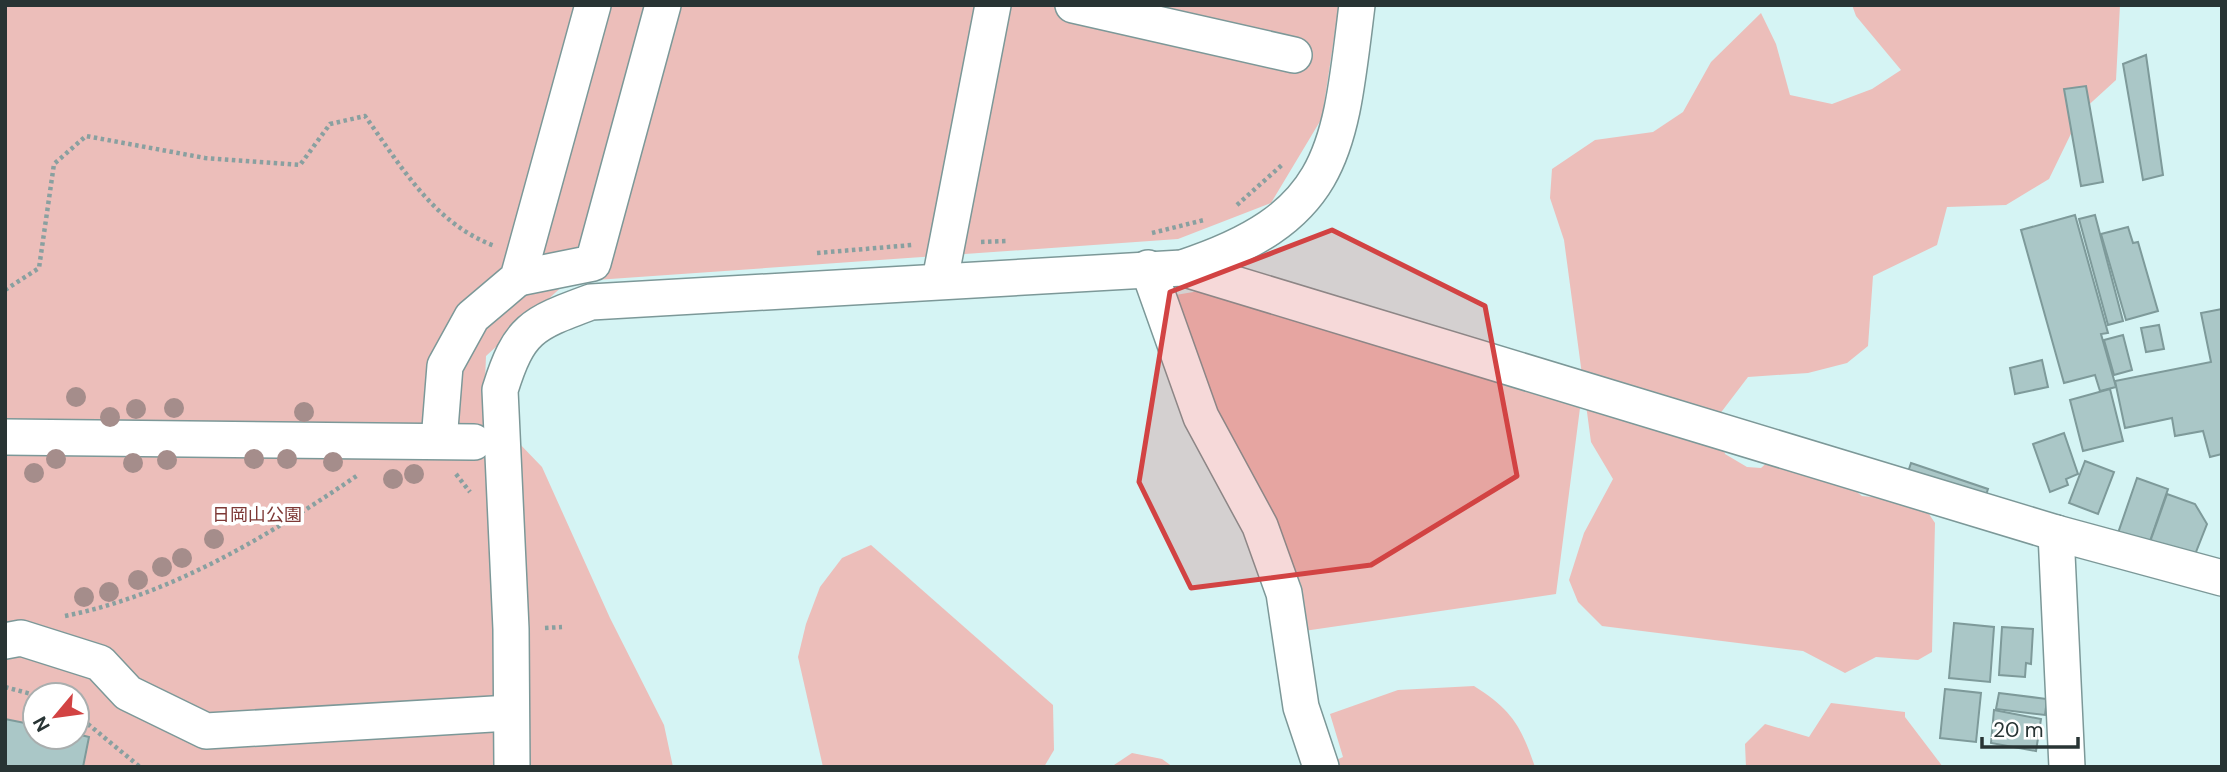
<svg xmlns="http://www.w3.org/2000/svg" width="2227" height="772" viewBox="0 0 2227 772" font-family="'DM Sans','Noto Sans JP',sans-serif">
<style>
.green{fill:#ecbeba;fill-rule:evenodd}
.building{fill:#aac7c7;stroke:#7e9a9a;stroke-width:2}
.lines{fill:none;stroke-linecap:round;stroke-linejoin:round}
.minor-casing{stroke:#7c9898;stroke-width:38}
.path{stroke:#89a0a0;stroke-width:4.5;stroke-dasharray:3.5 3.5;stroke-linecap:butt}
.minor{stroke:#fff;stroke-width:35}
.tree{fill:#a58d8b}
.marked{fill:#d24343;fill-opacity:0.2;stroke:#d24343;stroke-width:5;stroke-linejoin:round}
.labels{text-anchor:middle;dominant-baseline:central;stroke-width:7;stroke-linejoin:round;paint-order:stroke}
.park-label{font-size:18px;fill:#7d3835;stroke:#fff}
</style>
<rect width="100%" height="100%" fill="#d5f4f4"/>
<g class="green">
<path d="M5 5H1339L1322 118 1271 203 1178 239 567 282 486 356 484 407 542 467 610 618 664 725 673 767H5ZM35 695H77V737H35Z"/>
<polygon points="1852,5 2120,5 2116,80 2082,111 2049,179 2006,205 1947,207 1937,245 1873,276 1868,346 1847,363 1808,373 1748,377 1716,419 1725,454 1747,467 1761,468 1782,449 1829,470 1862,496 1921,502 1935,523 1932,652 1918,660 1876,657 1845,673 1803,651 1602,626 1578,602 1569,580 1584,533 1613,479 1591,442 1564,240 1550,198 1552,169 1595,140 1653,132 1683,112 1711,62 1761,13 1776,44 1790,95 1832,104 1872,89 1901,70 1856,16"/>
<polygon points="1222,287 1580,408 1556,594 1304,631 1288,552 1194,363 1170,296"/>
<polygon points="871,545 1053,705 1054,750 1044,767 823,767 798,657 806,624 820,587 842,558"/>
<path d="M1474 686C1512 710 1521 726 1535 767H1320L1343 757 1330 714 1398 690Z"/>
<polygon points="1831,703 1905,712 1905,717 1943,767 1746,767 1745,744 1765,724 1809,737"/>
<polygon points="1132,753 1162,759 1173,767 1111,767"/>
</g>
<g class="building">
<polygon points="2146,55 2163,175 2143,180 2123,64"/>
<polygon points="2086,86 2103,182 2081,186 2064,89"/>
<polygon points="2075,215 2108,333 2101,334 2116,387 2100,391 2095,375 2064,383 2021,230"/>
<polygon points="2095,215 2123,321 2108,325 2079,219"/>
<polygon points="2128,227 2133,243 2138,242 2158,311 2126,320 2101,234"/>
<polygon points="2222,309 2222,454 2210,457 2203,431 2175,436 2172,418 2125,428 2115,381 2211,362 2201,313"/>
<polygon points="2159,325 2164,349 2146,352 2141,328"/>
<polygon points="2123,335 2132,370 2114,375 2104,340"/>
<polygon points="2042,360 2048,387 2015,394 2010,368"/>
<polygon points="2110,389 2123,441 2083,451 2070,400"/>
<polygon points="2064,433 2078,474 2066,479 2068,485 2050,492 2033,444"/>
<polygon points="2085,461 2114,472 2098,514 2069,503"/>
<polygon points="1911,463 1988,489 1982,507 1905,481"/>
<polygon points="2137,478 2168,489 2148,547 2117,536"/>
<polygon points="2167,494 2195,504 2207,524 2194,557 2150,542"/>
<polygon points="1954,623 1994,627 1990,682 1949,678"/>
<polygon points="2002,627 2033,629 2031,664 2026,663 2025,677 1999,675"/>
<polygon points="1945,689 1981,693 1976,742 1940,738"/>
<polygon points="1999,693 2047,699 2045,715 1996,709"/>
<polygon points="1994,710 2041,719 2036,751 1991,743"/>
<polygon points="5,719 35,725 35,737 77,737 77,734 89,737 83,767 5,767"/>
</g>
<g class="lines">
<g class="minor-casing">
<g id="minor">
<polyline points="1073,5 1294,55"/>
<polyline points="1148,268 1201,417 1260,526 1284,593 1301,707 1321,767"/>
<polyline points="1182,268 2056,533 2222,578"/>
<polyline points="518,278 593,263 663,5"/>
<polyline points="940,280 993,5"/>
<polyline points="5,437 474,442"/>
<polyline points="439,441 445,366 472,317 518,278 593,5"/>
<polyline points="2056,533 2067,767"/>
<polyline points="5,641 21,638 100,663 128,693 206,731 510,713"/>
<path d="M512 767 511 629 500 390C519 329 531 324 591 302L1182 268C1337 217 1339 151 1357 5"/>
</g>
</g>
<g class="path">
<polyline points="1237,205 1283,164"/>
<polyline points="1152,233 1204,220"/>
<polyline points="981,242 1007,241"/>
<polyline points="817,253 912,245"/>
<path d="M5 290 39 268 54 164 86 136 205 158 300 165 330 124 365 116C401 166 434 224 495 246"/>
<polyline points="456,474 470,492"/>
<path d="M65 616C173 594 268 536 358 475"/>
<polyline points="545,628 562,627"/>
<polyline points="5,687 35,695"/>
<polyline points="77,715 140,767"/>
</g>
<use href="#minor" class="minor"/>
</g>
<g class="tree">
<circle cx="76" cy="397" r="10"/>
<circle cx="174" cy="408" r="10"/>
<circle cx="136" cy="409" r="10"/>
<circle cx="304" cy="412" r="10"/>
<circle cx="110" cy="417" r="10"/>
<circle cx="56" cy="459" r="10"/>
<circle cx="254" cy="459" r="10"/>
<circle cx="287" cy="459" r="10"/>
<circle cx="167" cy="460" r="10"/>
<circle cx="333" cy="462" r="10"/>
<circle cx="133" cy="463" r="10"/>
<circle cx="34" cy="473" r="10"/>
<circle cx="414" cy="474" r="10"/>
<circle cx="393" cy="479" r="10"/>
<circle cx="214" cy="539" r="10"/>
<circle cx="182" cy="558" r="10"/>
<circle cx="162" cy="567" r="10"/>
<circle cx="138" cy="580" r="10"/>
<circle cx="109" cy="592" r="10"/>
<circle cx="84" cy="597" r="10"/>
</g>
<path class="marked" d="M1332 230 1485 306 1517 476 1371 565 1191 588 1139 482 1170 292Z"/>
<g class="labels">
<g class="park-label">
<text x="257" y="515">日岡山公園</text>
</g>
</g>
<rect width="2227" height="772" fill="none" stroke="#283434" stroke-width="14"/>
<g transform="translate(56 716) rotate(241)"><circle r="33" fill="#ffffff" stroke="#a9aeae" stroke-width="2"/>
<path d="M0-5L12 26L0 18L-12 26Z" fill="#d24343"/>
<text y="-10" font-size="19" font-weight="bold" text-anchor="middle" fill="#283434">N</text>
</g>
<path d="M1982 737v10h96v-10" fill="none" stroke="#283434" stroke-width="3.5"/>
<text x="1993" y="737" font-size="21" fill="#283434" stroke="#ffffff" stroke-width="5" paint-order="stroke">20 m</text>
</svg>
